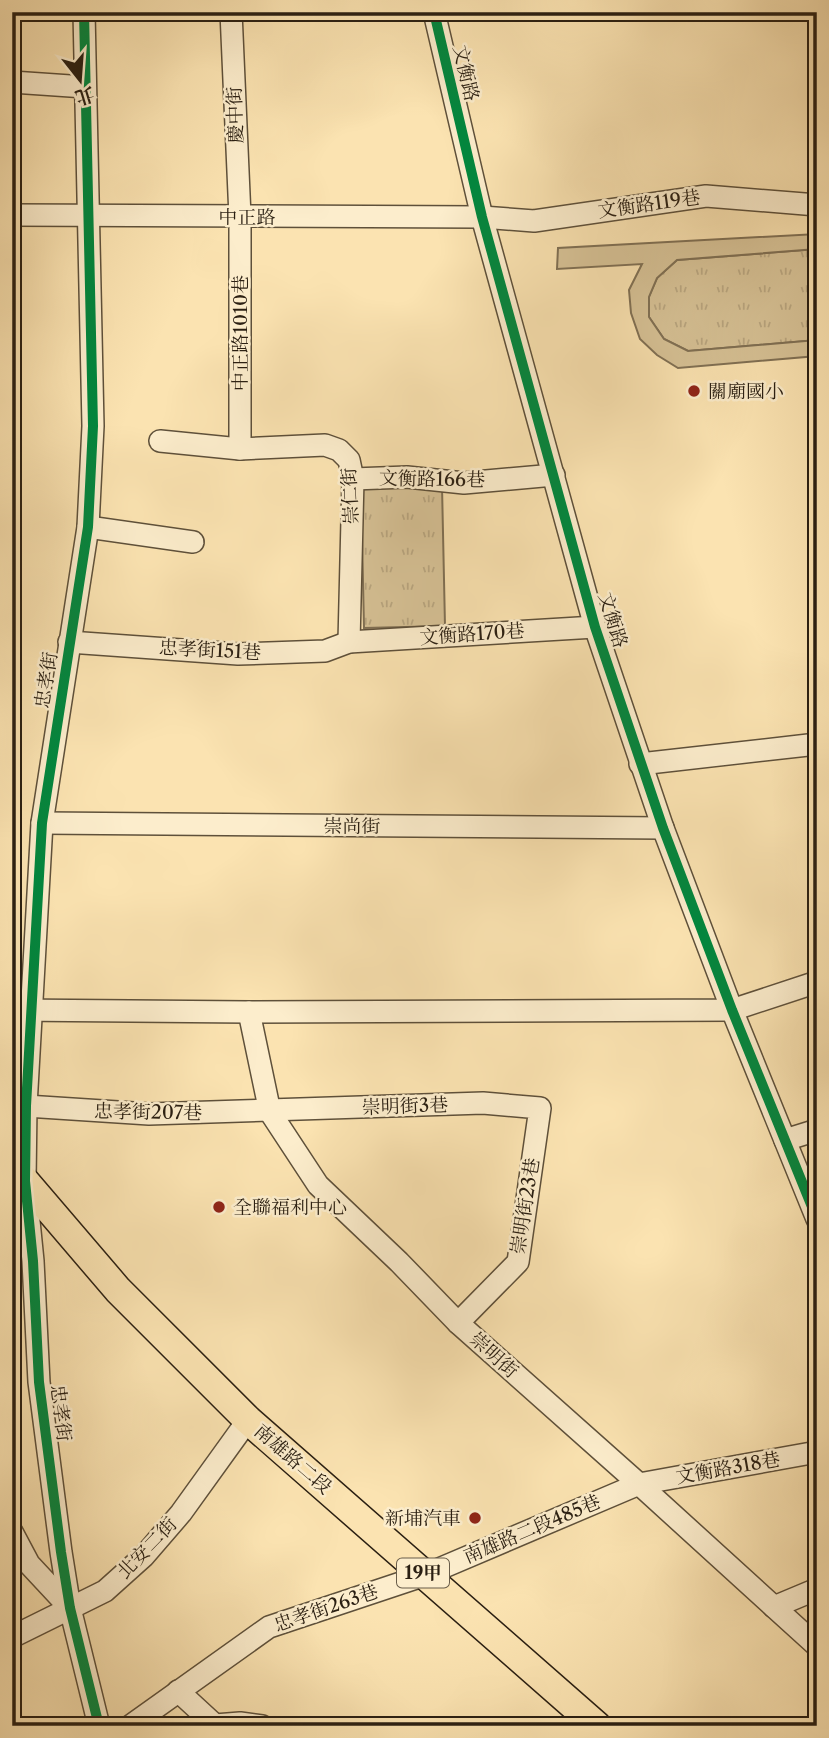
<svg xmlns="http://www.w3.org/2000/svg" width="829" height="1738" viewBox="0 0 829 1738" font-family="'Libre Caslon Text','Noto Serif TC',serif">
<style>
.grass{fill:url(#grass-tufts);stroke:#807054;stroke-width:2}
.garden{fill:#d7c296;stroke:#807054;stroke-width:2}
.lines{fill:none;stroke-linecap:round;stroke-linejoin:round}
.minor-casing{stroke:#5e503a;stroke-width:24}
.major-casing{stroke:#2a1f12;stroke-width:31}
.minor{stroke:#fcedcc;stroke-width:21}
.major{stroke:#fbe3b1;stroke-width:28}
.cycleway-casing{stroke:#fcedcc;stroke-width:15}
.cycleway{stroke:#00873e;stroke-width:10}
.poi-dot{fill:#8f2418;stroke:#fcedcc;stroke-width:2.5}
.labels{text-anchor:middle;dominant-baseline:central;stroke-width:5;stroke-linejoin:round;paint-order:stroke}
.shield{fill:#fcedcc;stroke:#695d4a;stroke-width:2}
.shield-label{font-size:18px;font-weight:bold;fill:#2a1f12}
.street-label{font-size:19px;fill:#2a1f12;stroke:#fcedcc}
.poi-label{font-size:19px;fill:#2a1f12;stroke:#fcedcc;text-anchor:start}
</style>
<defs>
<pattern id="grass-tufts" width="24" height="20" patternUnits="userSpaceOnUse" patternTransform="scale(1.75)"><rect width="24" height="20" fill="#d7c296"/><path d="M3 7l-1-3M5 7V3M7 7l1-3M15 17l-1-3M17 17v-4M19 17l1-3" fill="none" stroke="#b9a680"/></pattern>
</defs>
<rect width="100%" height="100%" fill="#fbe3b1"/>
<filter id="stains"><feTurbulence type="fractalNoise" baseFrequency=".00286" numOctaves="4"/><feColorMatrix values="0 0 0 0 .2 0 0 0 0 .09 0 0 0 0 .02 0 0 0 .5 -.17"/></filter>
<radialGradient id="worn" r=".72"><stop offset=".6" stop-color="#630" stop-opacity="0"/><stop offset="1" stop-color="#630" stop-opacity=".3"/></radialGradient>
<g class="grass">
<polygon points="817,249 817,340 688,351 664,339 649,317 649,296 657,278 677,260"/>
<polygon points="442,486 445,626 364,628 361,488"/>
</g>
<polygon class="garden" points="817,234 817,249 677,260 657,278 649,297 649,317 664,339 688,351 817,340 817,356 678,368 657,355 640,339 631,313 629,290 642,264 557,269 558,248"/>
<g class="lines">
<g class="minor-casing">
<g id="minor">
<polyline points="84,12 93,426 88,527 42,823 26,1106 25,1181 33,1261 39,1382 61,1552 70,1608 99,1726"/>
<polyline points="231,12 240,217 240,449"/>
<polyline points="434,12 482,217 595,627 663,828 732,1010 817,1219"/>
<polyline points="12,82 85,87"/>
<polyline points="12,215 482,217 534,221 706,196 817,205"/>
<polyline points="160,441 240,449 325,445 339,450 349,460 353,479 349,642"/>
<polyline points="353,479 407,477 464,483 554,475"/>
<polyline points="88,527 193,542"/>
<polyline points="69,642 238,654 325,651 349,642 595,627"/>
<polyline points="640,764 817,744"/>
<polyline points="42,823 663,828"/>
<polyline points="12,1010 249,1012 732,1010 817,982"/>
<polyline points="249,1012 270,1112 318,1185 399,1262 458,1323 639,1484 817,1646"/>
<polyline points="26,1106 149,1114 483,1103 540,1108 518,1262 458,1323"/>
<polyline points="785,1140 817,1130"/>
<polyline points="12,1532 29,1564 70,1608"/>
<polyline points="774,1607 817,1589"/>
<polyline points="12,1637 105,1591 144,1556 181,1513 248,1420"/>
<polyline points="178,1691 216,1726"/>
<polyline points="215,1725 240,1723 262,1726"/>
<polyline points="130,1726 269,1627 425,1575 639,1484 817,1452"/>
</g>
</g>
<g class="major-casing">
<polyline id="major" points="12,1166 118,1290 248,1420 597,1726"/>
</g>
<use href="#minor" class="minor"/>
<use href="#major" class="major"/>
<g class="cycleway-casing">
<g id="cycleway">
<polyline points="84,12 93,426 88,527 42,823 26,1106 25,1181 33,1261 39,1382 61,1552 70,1608 99,1726"/>
<polyline points="434,12 482,217 595,627 663,828 732,1010 817,1219"/>
</g>
</g>
<use href="#cycleway" class="cycleway"/>
</g>
<g class="poi-dot">
<circle cx="694" cy="391" r="7"/>
<circle cx="219" cy="1207" r="7"/>
<circle cx="475" cy="1518" r="7"/>
</g>
<g class="labels">
<rect class="shield" x="397" y="1558.5" width="52" height="29" rx="5"/>
<g class="shield-label">
<text x="423" y="1573">19甲</text>
</g>
<g class="street-label">
<text transform="translate(466 73) rotate(77)">文衡路</text>
<text transform="translate(235 115) rotate(-92)">慶中街</text>
<text transform="translate(649 204) rotate(-8)">文衡路119巷</text>
<text x="247" y="217">中正路</text>
<text transform="translate(240 333) rotate(-90)">中正路1010巷</text>
<text transform="translate(432 479) rotate(1)">文衡路166巷</text>
<text transform="translate(350 496) rotate(-93)">崇仁街</text>
<text transform="translate(613 620) rotate(73)">文衡路</text>
<text transform="translate(472 634) rotate(-4)">文衡路170巷</text>
<text transform="translate(210 650) rotate(3)">忠孝街151巷</text>
<text transform="translate(46 680) rotate(-81)">忠孝街</text>
<text x="352" y="826">崇尚街</text>
<text transform="translate(405 1106) rotate(-2)">崇明街3巷</text>
<text transform="translate(148 1112) rotate(1)">忠孝街207巷</text>
<text transform="translate(525 1206) rotate(-81)">崇明街23巷</text>
<text transform="translate(494 1355) rotate(42)">崇明街</text>
<text transform="translate(61 1413) rotate(83)">忠孝街</text>
<text transform="translate(293 1459) rotate(41)">南雄路二段</text>
<text transform="translate(728 1468) rotate(-10)">文衡路318巷</text>
<text transform="translate(532 1529) rotate(-23)">南雄路二段485巷</text>
<text transform="translate(147 1548) rotate(-46)">北安二街</text>
<text transform="translate(326 1608) rotate(-19)">忠孝街263巷</text>
</g>
<g class="poi-label">
<text x="708" y="391">關廟國小</text>
<text x="233" y="1207">全聯福利中心</text>
<text x="461" y="1518" text-anchor="end">新埔汽車</text>
</g>
</g>
<rect width="829" height="1738" fill="none" stroke="#fbe3b1" stroke-width="42"/>
<rect x="14" y="14" width="801" height="1710" fill="none" stroke="#2a1f12" stroke-width="3.5"/>
<rect x="21" y="21" width="787" height="1696" fill="none" stroke="#2a1f12" stroke-width="2"/>
<g transform="translate(80 80) rotate(163)" stroke="#fcedcc" stroke-width="5" paint-order="stroke">
<path d="M0-5L12 26L0 18L-12 26Z" fill="#2a1f12"/>
<text y="-10" font-size="19" font-weight="bold" text-anchor="middle" fill="#2a1f12">北</text>
</g>
<rect width="100%" height="100%" filter="url(#stains)"/>
<rect width="100%" height="100%" fill="url(#worn)"/>
</svg>
